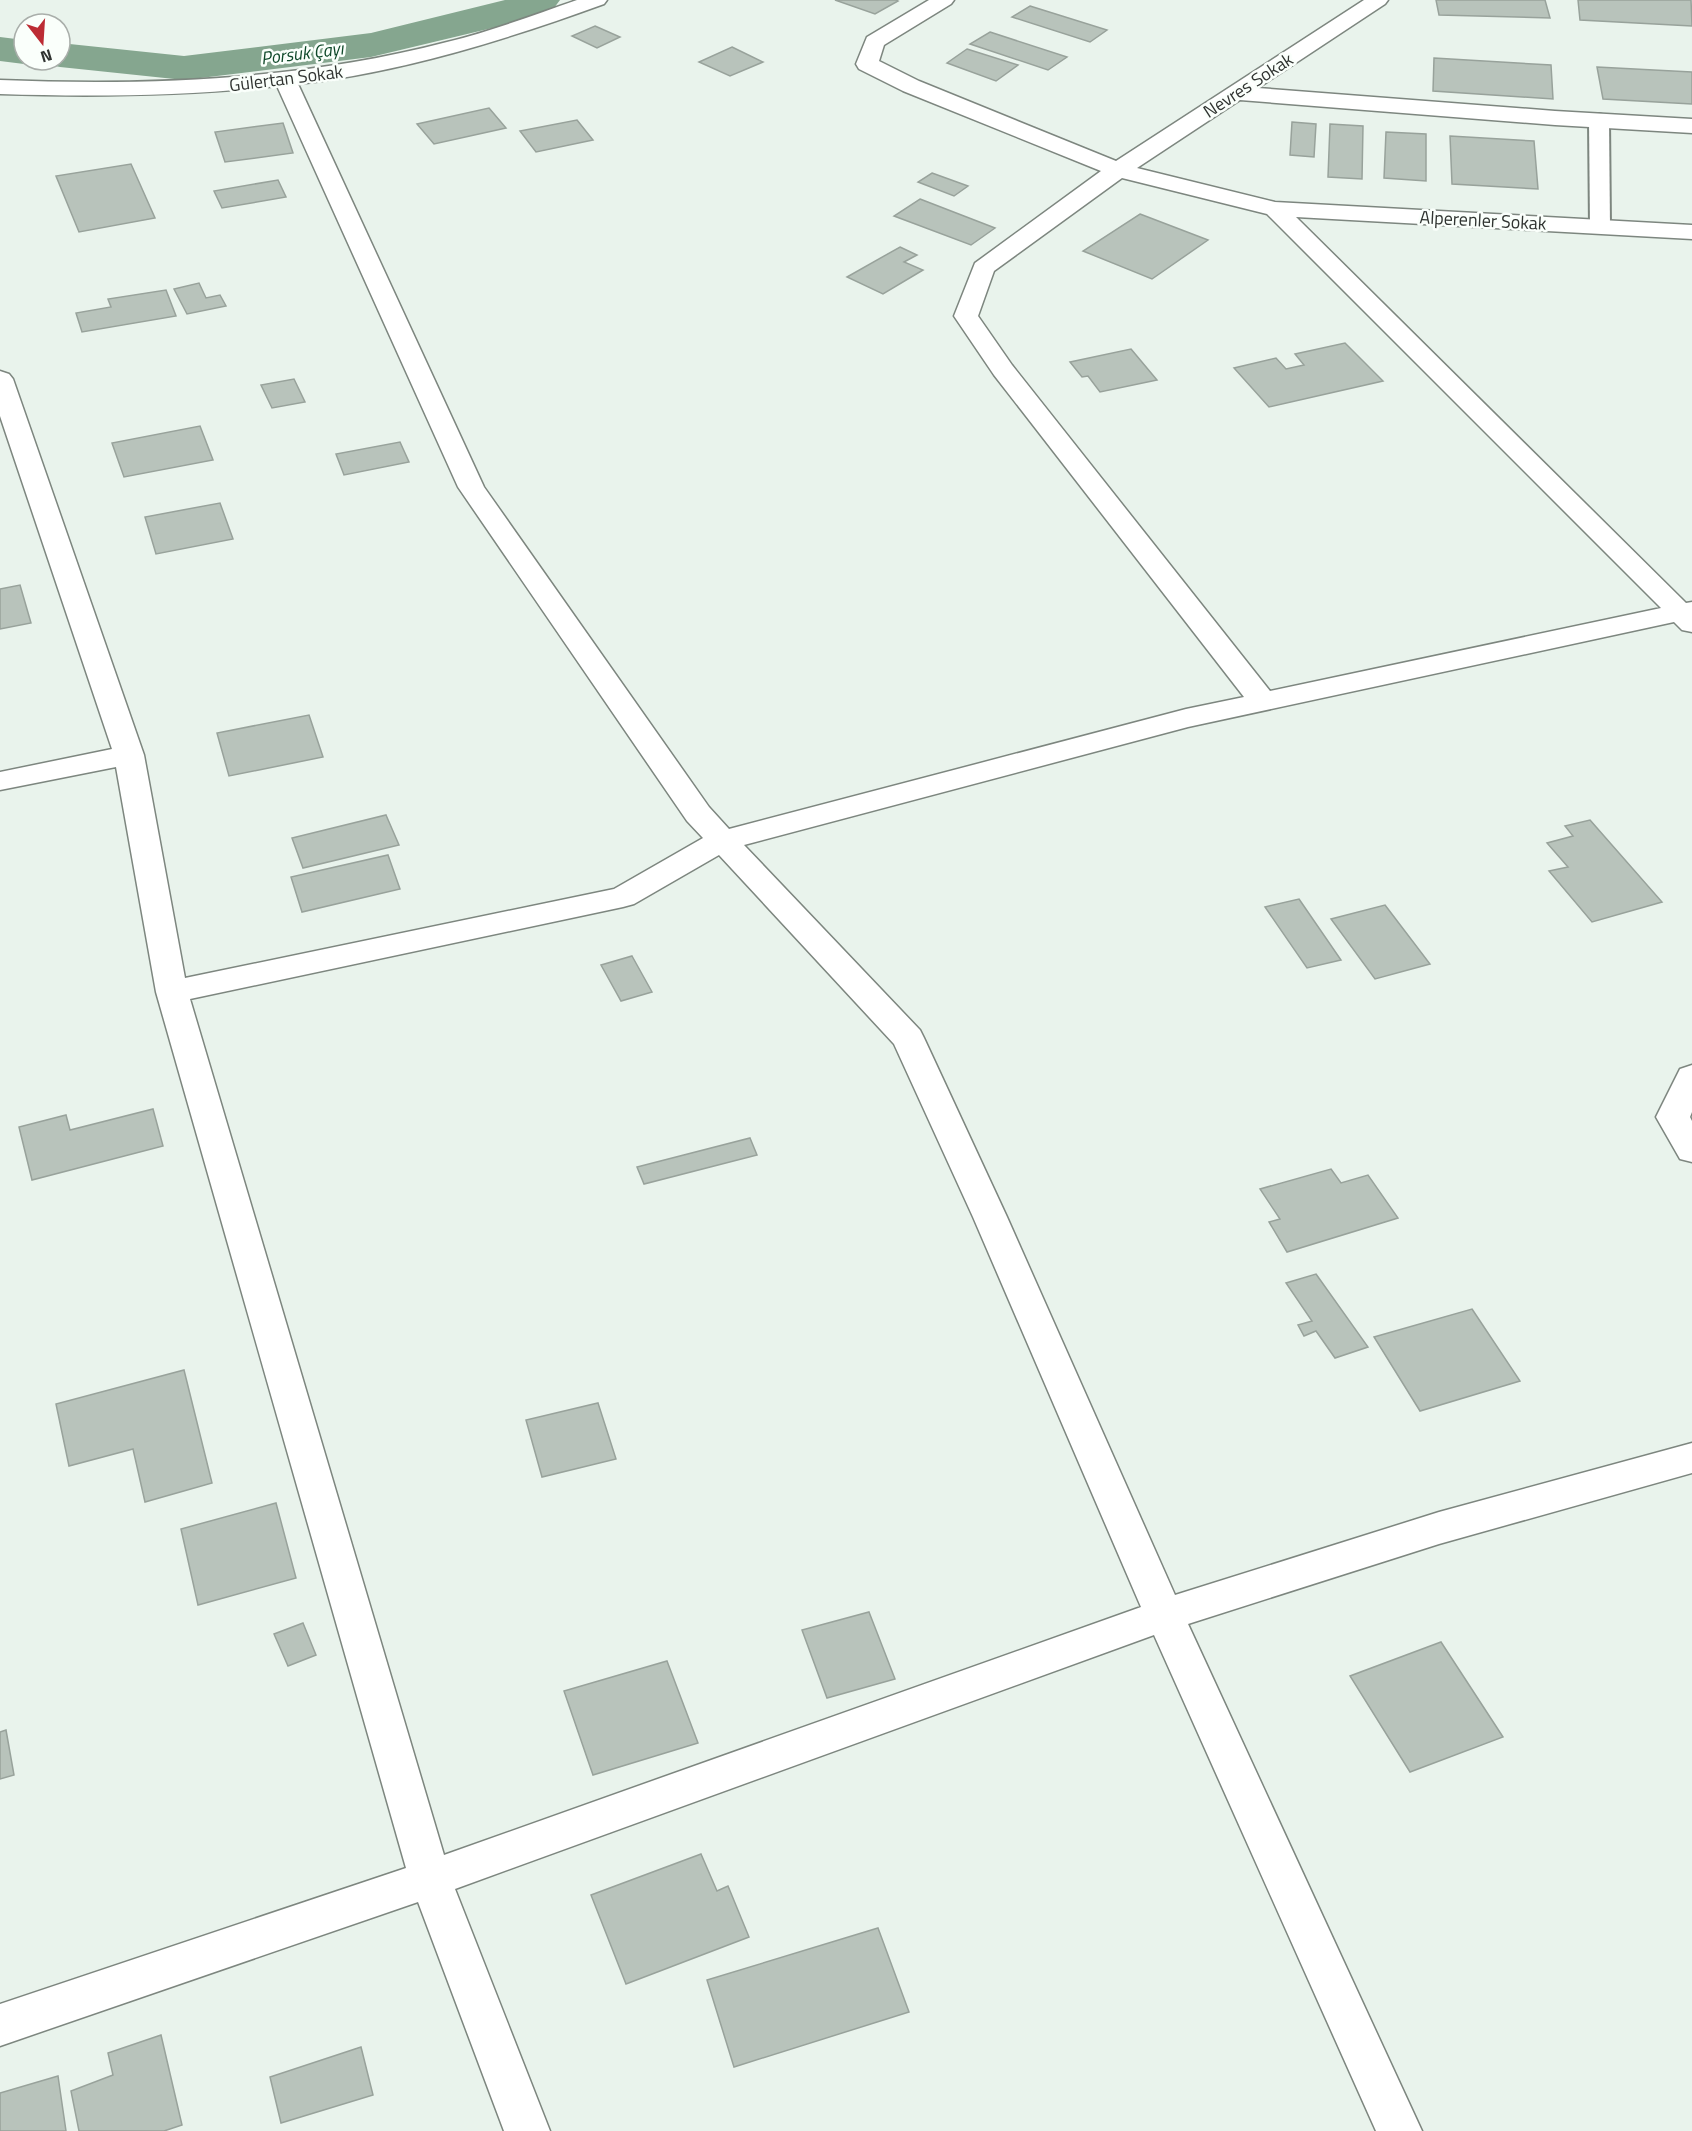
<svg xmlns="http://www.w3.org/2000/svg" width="1692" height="2131" viewBox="0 0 1692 2131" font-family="'Titillium Web',sans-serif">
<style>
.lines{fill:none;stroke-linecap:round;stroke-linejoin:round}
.canal{fill:#85a68f;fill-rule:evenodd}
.building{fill:#b8c3bb;stroke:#98a29b;stroke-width:1.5}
.service-casing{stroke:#7d867f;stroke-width:4}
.minor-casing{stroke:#7d867f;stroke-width:3}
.service{fill:#fff;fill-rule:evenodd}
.minor{fill:#fff;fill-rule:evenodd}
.labels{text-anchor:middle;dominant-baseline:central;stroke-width:5;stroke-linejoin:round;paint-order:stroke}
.far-water-label{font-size:18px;font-style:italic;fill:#0e4829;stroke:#fafffb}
.far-street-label{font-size:18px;fill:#303431;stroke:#fafffb}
</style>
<rect width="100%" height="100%" fill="#e9f3ec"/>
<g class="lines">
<g class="canal">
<polygon points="505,0 560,0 554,8 530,19 371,57 184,80 60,67 45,64 43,60 60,60 60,43 184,56 371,33"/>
<polygon points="0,37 24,40 24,60 39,60 24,64 0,61"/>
</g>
</g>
<g class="building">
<polygon points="835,0 896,0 898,1 875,14"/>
<polygon points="1436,0 1545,0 1550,18 1439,15"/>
<polygon points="1578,0 1691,0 1692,26 1580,20"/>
<polygon points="1030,6 1107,30 1090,42 1012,17"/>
<polygon points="595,26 620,37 597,48 572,36"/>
<polygon points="990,32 1067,57 1048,70 970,44"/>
<polygon points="732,47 763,62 730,76 699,62"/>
<polygon points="967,49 1018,65 996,81 947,63"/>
<polygon points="1434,58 1551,65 1553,99 1433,91"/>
<polygon points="1597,67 1692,72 1692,104 1603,99"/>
<polygon points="489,108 506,128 434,144 417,124"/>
<polygon points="577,120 593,140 536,152 520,131"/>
<polygon points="1292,122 1316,124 1314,157 1290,155"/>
<polygon points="283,123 293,153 225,162 215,132"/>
<polygon points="1330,124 1363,126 1362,179 1328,177"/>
<polygon points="1386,132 1426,134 1426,181 1384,178"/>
<polygon points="1450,136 1534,141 1538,189 1452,184"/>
<polygon points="131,164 155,218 79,232 56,176"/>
<polygon points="932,173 968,186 954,196 918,182"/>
<polygon points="278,180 286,197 222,208 214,191"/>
<polygon points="920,199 995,228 971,245 894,216"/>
<polygon points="1140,214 1208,240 1152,279 1083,251"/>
<polygon points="900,247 917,255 904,262 923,270 883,294 847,277"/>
<polygon points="199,283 206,298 220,295 226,306 187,314 174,289"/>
<polygon points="166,290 176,316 82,332 76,313 111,307 108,299"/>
<polygon points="1345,343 1383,381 1269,407 1234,368 1276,358 1286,369 1304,365 1295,354"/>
<polygon points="1131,349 1157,380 1100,392 1088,376 1082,377 1070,362"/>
<polygon points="294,379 305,402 272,408 261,385"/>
<polygon points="200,426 213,460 124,477 112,443"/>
<polygon points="400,442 409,462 344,475 336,454"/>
<polygon points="220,503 233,539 156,554 145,517"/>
<polygon points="20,585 31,623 0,629 0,589"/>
<polygon points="309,715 323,757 229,776 217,733"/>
<polygon points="386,815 399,845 303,868 292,838"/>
<polygon points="1590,820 1662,902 1592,922 1549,871 1568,867 1547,843 1573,836 1565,826"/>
<polygon points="388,855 400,889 302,912 291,877"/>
<polygon points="1299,899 1341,960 1307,968 1265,907"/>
<polygon points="1385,905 1430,964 1375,979 1331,919"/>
<polygon points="632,956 652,992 621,1001 601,965"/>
<polygon points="153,1109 163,1146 32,1180 19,1127 66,1115 70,1130"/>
<polygon points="750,1138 757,1155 644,1184 637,1167"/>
<polygon points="1331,1169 1341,1183 1368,1175 1398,1218 1287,1252 1269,1222 1280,1219 1260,1189"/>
<polygon points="1316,1274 1368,1347 1335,1358 1316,1331 1304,1336 1298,1325 1312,1321 1286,1283"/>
<polygon points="1472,1309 1520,1381 1420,1411 1374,1337"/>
<polygon points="184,1370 212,1483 145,1502 133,1449 69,1466 56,1404"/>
<polygon points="598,1403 616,1459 542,1477 526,1420"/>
<polygon points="276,1503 296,1578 198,1605 181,1529"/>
<polygon points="869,1612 895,1679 827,1698 802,1630"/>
<polygon points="303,1623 316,1655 288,1666 274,1634"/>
<polygon points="1441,1642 1503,1737 1410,1772 1350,1676"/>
<polygon points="667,1661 698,1743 593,1775 564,1691"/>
<polygon points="6,1730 14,1775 0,1779 0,1732"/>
<polygon points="701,1854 717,1891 728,1886 749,1937 626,1984 591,1895"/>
<polygon points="878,1928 909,2012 734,2067 707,1980"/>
<polygon points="161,2035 182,2125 164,2131 79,2131 71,2091 113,2075 108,2053"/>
<polygon points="361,2047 373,2095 281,2123 270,2077"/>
<polygon points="58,2076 66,2131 0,2131 0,2093"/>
</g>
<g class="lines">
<g class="service-casing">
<polygon id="service" points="1599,114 1606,116 1609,120 1610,227 1607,231 1593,231 1590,227 1589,120 1592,116"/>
</g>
<g class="minor-casing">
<g id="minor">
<path d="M577 0H607L604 4C505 40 403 72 298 84L484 487 709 807 729 829 1186 709 1244 697 994 375 954 316 975 263 1101 171 903 91 859 69 856 64 867 37 929 0H954L951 4 884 45 879 61 919 81 1116 161 1364 0H1388L1385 4 1258 88 1555 111 1692 119V133L1555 125 1240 100 1137 168 1275 202 1692 225V239L1296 217 1686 603 1692 602V632L1682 630 1674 622 1188 727 744 845 920 1030 924 1038 1007 1217 1175 1595 1439 1512 1692 1443V1473L1439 1544 1188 1624 1422 2131H1376L1154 1635 455 1889 550 2131H504L418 1902 0 2046V2004L406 1868 156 992 116 767 0 790V772L112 749 0 416V371L9 374 13 379 144 755 185 978 614 889 703 838 687 821 458 487 277 86C185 96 93 97 0 94V80C150 86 301 80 447 42 492 31 534 15 577 0ZM1122 178 1267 214 1661 608 1270 691 1012 365 978 316 994 271ZM719 855 894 1044 973 1217 1141 1607 444 1855 190 999 623 907 634 904Z"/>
<polygon points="1692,1065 1692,1112 1690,1117 1692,1121 1692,1162 1680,1159 1656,1117 1680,1069"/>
</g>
</g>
<use href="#service" class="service"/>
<use href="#minor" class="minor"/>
</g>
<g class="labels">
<g class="far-water-label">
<text transform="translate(302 53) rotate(-7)">Porsuk Çayı</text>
</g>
<g class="far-street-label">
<text transform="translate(286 78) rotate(-7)">Gülertan Sokak</text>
<text transform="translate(1248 85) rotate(-33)">Nevres Sokak</text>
<text transform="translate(1483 220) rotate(3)">Alperenler Sokak</text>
</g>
</g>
<g transform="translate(42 42) rotate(163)"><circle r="28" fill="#fafffb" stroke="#a9aeaa" stroke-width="1.5"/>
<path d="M0-4.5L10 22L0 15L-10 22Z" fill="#bc2c34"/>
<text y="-9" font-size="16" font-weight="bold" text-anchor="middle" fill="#303431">N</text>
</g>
</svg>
